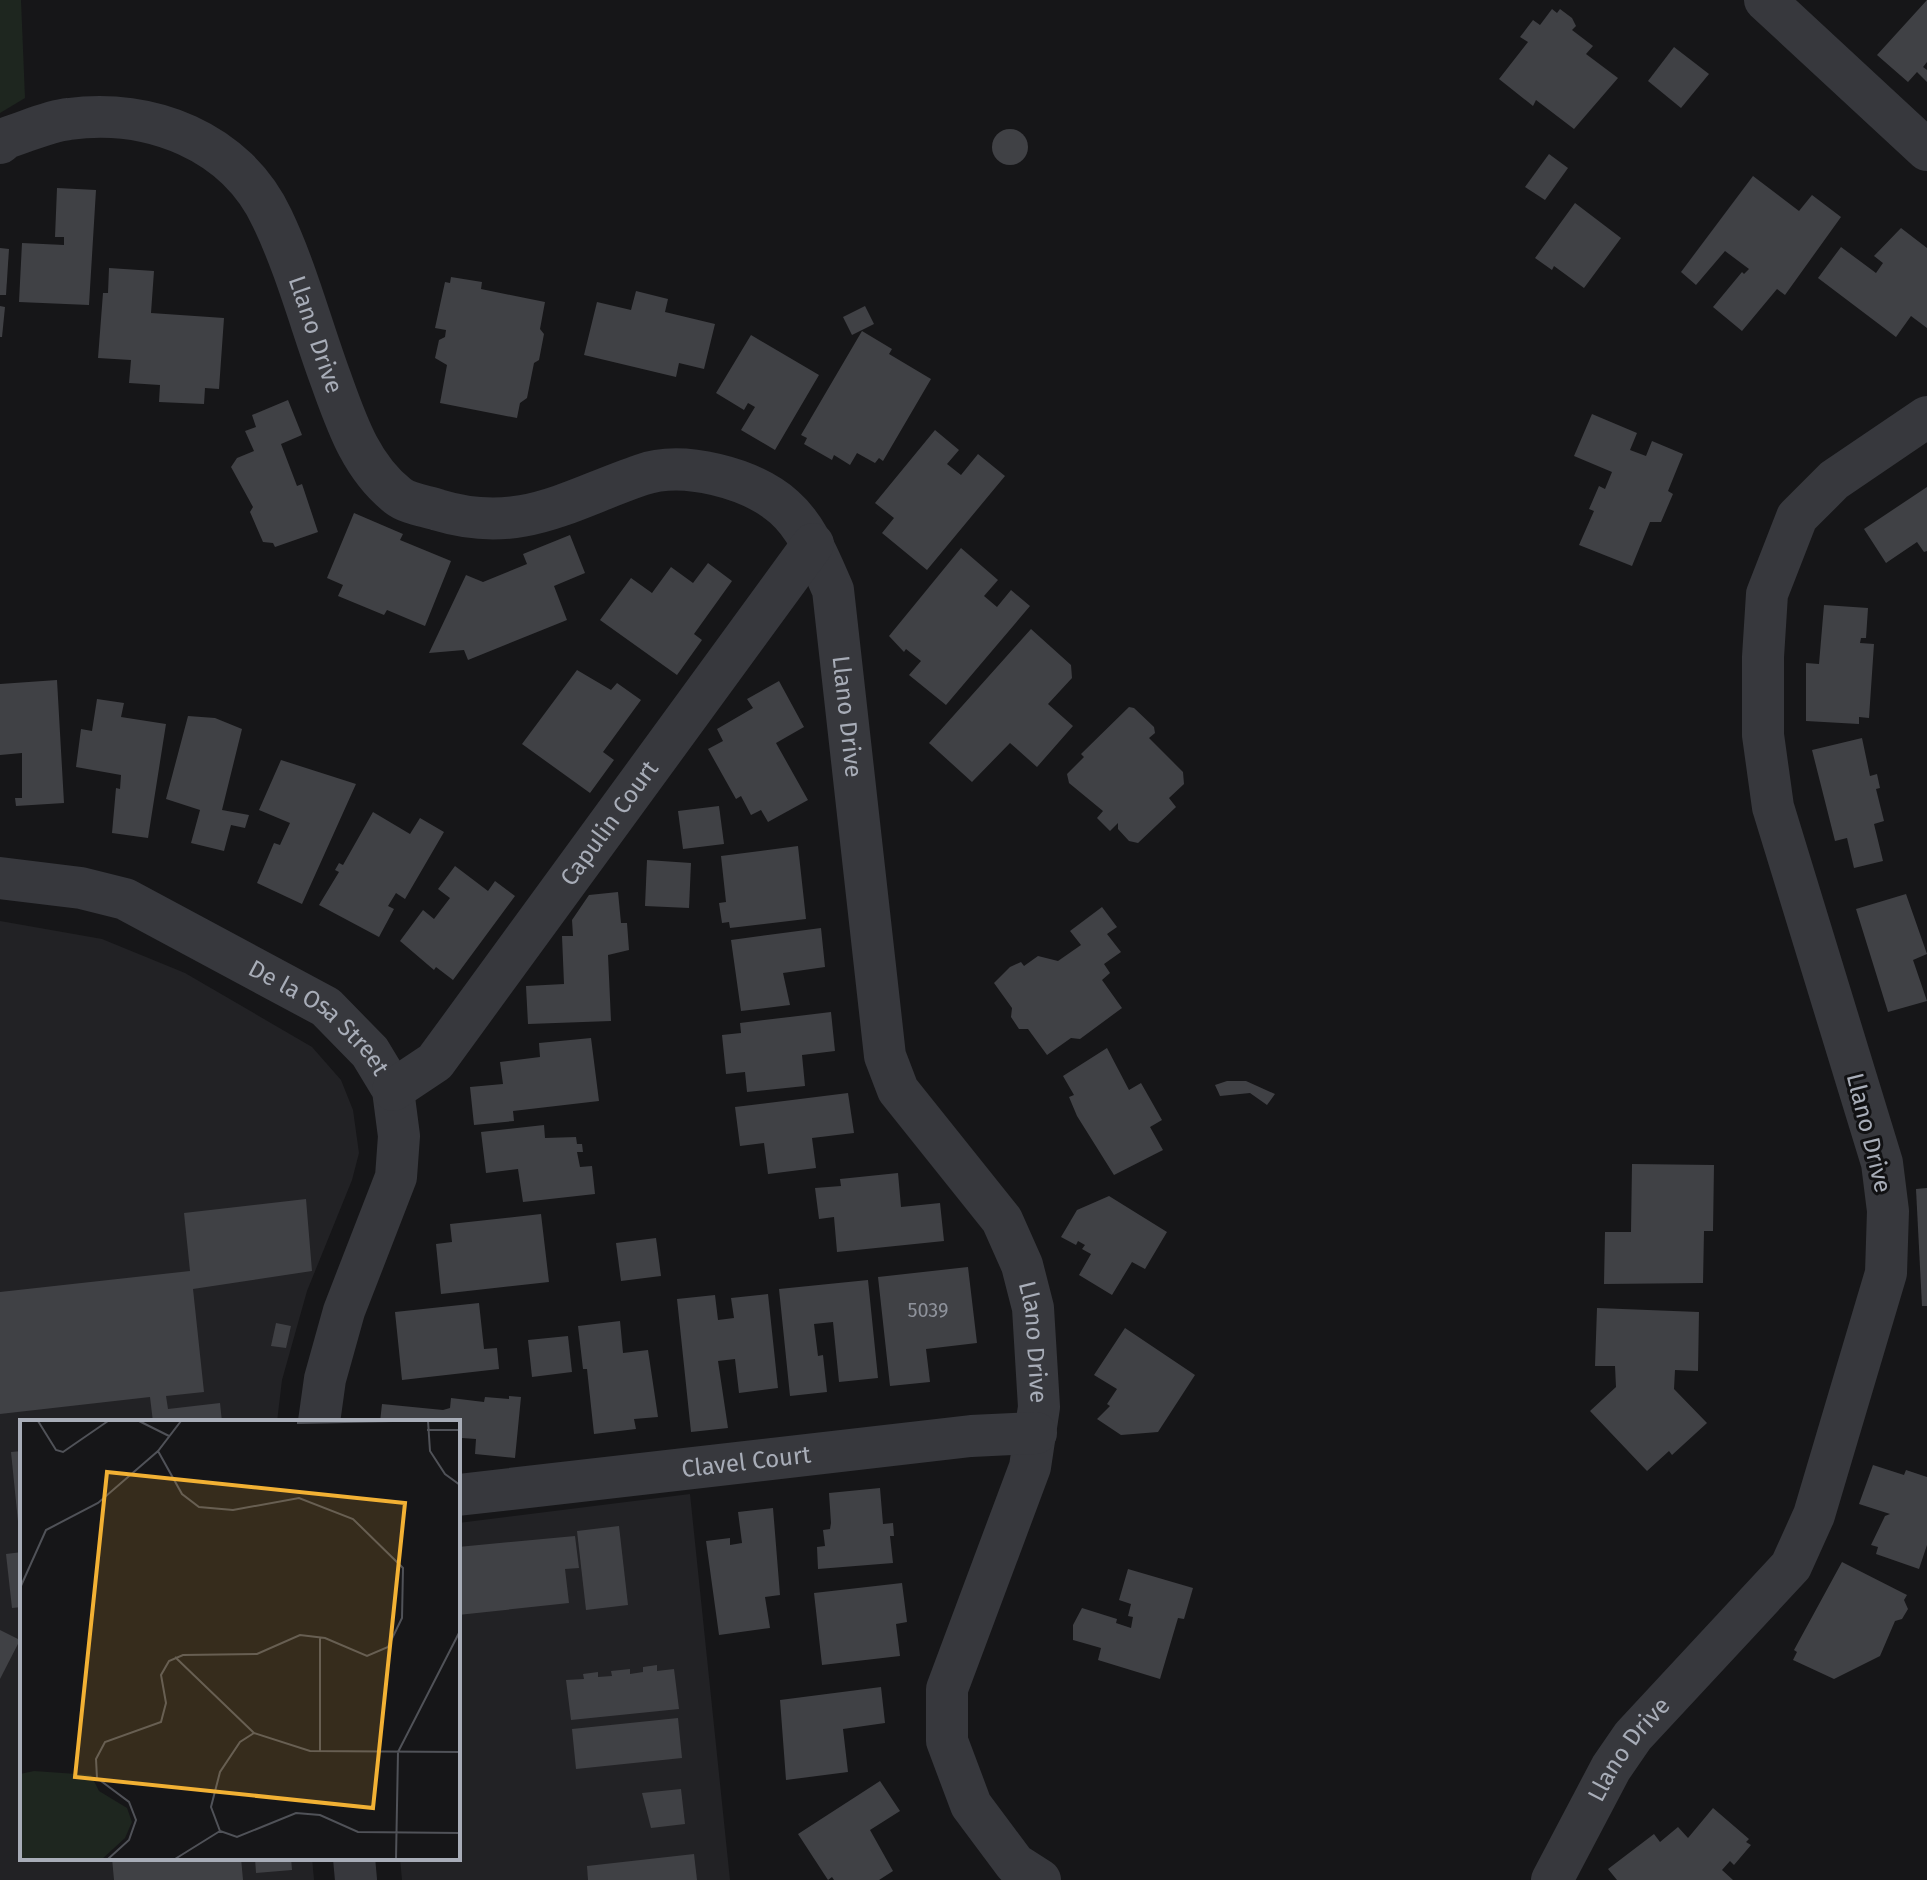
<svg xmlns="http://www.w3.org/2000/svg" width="1927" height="1880" viewBox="0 0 1927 1880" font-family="'Fira Sans',sans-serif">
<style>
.built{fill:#222225}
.green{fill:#1e261f}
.building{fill:#404145}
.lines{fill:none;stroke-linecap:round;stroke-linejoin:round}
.street{stroke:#37383d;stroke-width:42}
.labels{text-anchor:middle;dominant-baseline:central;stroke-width:6;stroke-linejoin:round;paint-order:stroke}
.number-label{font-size:20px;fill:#8e929b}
.street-label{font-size:24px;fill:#a8adb8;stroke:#111113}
.inset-road{fill:none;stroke:#505258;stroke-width:2}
.view{fill:#f2b134;fill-opacity:0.15;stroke:#f2b134;stroke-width:4}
.inset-edge{fill:none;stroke:#a8adb8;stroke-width:4}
</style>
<rect width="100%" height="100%" fill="#161618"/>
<g class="built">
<polygon points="0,921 102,939 185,973 312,1047 341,1080 353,1110 359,1153 352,1180 307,1291 282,1380 277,1422 22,1422 22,1858 312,1858 314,1880 0,1880"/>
<polygon points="690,1494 730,1880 402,1880 400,1858 458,1858 458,1523"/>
</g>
<polygon class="green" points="0,0 21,0 25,98 0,113"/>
<g class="building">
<polygon points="1927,0 1927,62 1923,67 1927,70 1927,82 1917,72 1908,82 1877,55"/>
<polygon points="1552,9 1557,13 1560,9 1572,18 1576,26 1572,30 1593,46 1586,54 1618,78 1574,129 1536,100 1533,106 1499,79 1528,42 1520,37 1533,20 1540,25"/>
<polygon points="1674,47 1709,74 1681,108 1648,81"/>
<circle cx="1010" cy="147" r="18"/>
<polygon points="1549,154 1568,168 1545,200 1525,187"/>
<polygon points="1753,176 1799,211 1812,195 1841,217 1785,295 1777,289 1742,331 1713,307 1742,272 1744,274 1749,269 1725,251 1696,285 1681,272"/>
<polygon points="57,188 96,190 89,305 19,302 22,243 64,245 64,237 55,237"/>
<polygon points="1575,203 1621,238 1584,288 1554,266 1552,270 1535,258"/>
<polygon points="1901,228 1927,248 1927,328 1911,316 1896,337 1818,278 1841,247 1876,273 1883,263 1874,256"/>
<polygon points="0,248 9,249 6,295 0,295"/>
<polygon points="109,268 154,271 151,313 224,318 219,389 205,388 204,404 159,402 160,385 129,383 131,360 98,358 103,293 108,293"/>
<polygon points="451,277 482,282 481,289 545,302 540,329 544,334 539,360 534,363 527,398 520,403 517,418 440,403 447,365 435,358 439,340 445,337 446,330 435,328 445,282 450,283"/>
<polygon points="636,291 668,299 665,312 715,324 704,369 679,363 676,377 584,355 597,302 631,310"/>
<polygon points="0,306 5,307 2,337 0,337"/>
<polygon points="865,306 874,324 852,335 843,317"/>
<polygon points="862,331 892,349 889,354 931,379 883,461 879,458 875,463 857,453 850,465 834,455 832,460 804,444 807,438 801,435"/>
<polygon points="751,335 819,375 775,450 741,430 755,407 748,403 744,410 716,393"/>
<polygon points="288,400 302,435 281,444 297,486 302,484 318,532 275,547 273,543 263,542 250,512 253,507 231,467 237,458 254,451 245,431 256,427 252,415"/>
<polygon points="1592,414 1637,433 1630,450 1646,456 1652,441 1683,454 1668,491 1673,494 1661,522 1650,522 1632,566 1579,545 1594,511 1589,509 1599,486 1605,489 1612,472 1574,456"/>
<polygon points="935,430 959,450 947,464 961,475 978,454 1005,476 927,570 882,533 894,518 875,503"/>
<polygon points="1927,487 1927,551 1924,552 1917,542 1886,563 1864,529"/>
<polygon points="354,513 403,534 400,540 451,561 425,626 387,610 384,615 338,596 343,585 327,578"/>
<polygon points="570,535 585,573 554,586 567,620 468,660 464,650 429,653 466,575 483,582 527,564 523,554"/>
<polygon points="961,548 998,580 984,596 997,607 1011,590 1030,606 946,705 909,675 921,661 906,649 904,652 889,636"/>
<polygon points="708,563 732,581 694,634 702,640 677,675 600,620 631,578 652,593 671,567 693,583"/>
<polygon points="1824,605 1868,608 1866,638 1861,638 1860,643 1874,644 1869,718 1859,717 1859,724 1806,721 1806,663 1819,664"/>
<polygon points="1031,629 1071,665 1072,678 1048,704 1073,726 1037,767 1010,743 972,782 929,743"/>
<polygon points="577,670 611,690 617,683 641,700 603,752 614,760 590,793 522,744"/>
<polygon points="57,680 64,803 16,806 15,798 22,798 22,753 0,755 0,684"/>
<polygon points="779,681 804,727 776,743 808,800 768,822 761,810 751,815 741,796 736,799 708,749 723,741 717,729 753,708 747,699"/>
<polygon points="97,699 124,703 121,717 166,724 148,838 112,833 116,788 120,789 121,775 76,767 81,729 92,731"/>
<polygon points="1129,707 1134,708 1154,727 1155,733 1149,738 1183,772 1184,784 1169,798 1176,807 1138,843 1129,841 1118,829 1118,823 1110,831 1097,818 1103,811 1069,783 1067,774 1084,757 1081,754"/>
<polygon points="188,716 215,718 242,729 222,810 249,815 245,828 231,825 224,851 191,843 200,810 166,799"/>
<polygon points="1862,738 1870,776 1877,774 1880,788 1876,789 1884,821 1874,824 1883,861 1854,868 1847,838 1835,841 1812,750"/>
<polygon points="281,760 356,784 302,904 257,883 274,843 280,845 290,823 259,810"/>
<polygon points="719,806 724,844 683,849 678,811"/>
<polygon points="373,812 410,834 420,818 444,832 405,899 396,893 388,906 394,909 379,937 319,905 339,872 335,870 339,863 343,865"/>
<polygon points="798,846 806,919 730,928 729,922 722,923 719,903 726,902 721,856"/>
<polygon points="647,860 691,863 689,908 645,906"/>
<polygon points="455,866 488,891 495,881 515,896 453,980 436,967 434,970 400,941 423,910 434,919 450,898 438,889"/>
<polygon points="618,892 621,923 627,923 629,950 608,955 611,1021 528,1024 526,986 564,984 562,936 573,936 572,920 589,895"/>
<polygon points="1906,894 1927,954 1913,960 1927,1001 1888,1012 1856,909"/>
<polygon points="1102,907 1117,927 1107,934 1121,952 1104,964 1110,973 1102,980 1122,1008 1080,1039 1071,1038 1047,1055 1028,1029 1019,1029 1011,1017 1012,1008 994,983 1010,967 1021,962 1024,966 1038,956 1058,961 1081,945 1070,931"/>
<polygon points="821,928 825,967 783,973 790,1005 741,1011 731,940"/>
<polygon points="831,1012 835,1051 802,1055 805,1086 747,1092 745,1072 726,1074 722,1035 741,1033 740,1023"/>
<polygon points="591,1038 599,1101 513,1111 514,1121 474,1125 470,1087 503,1084 500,1062 540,1057 539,1043"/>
<polygon points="1107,1048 1129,1090 1141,1083 1162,1120 1150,1127 1163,1150 1114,1175 1077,1116 1069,1097 1074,1095 1063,1076"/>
<polygon points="1227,1081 1246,1081 1275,1094 1267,1105 1250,1093 1220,1096 1215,1085"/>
<polygon points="848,1093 854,1133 812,1138 816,1168 768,1174 764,1143 740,1146 735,1107"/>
<polygon points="544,1125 545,1138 576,1137 577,1144 582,1144 583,1152 577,1152 580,1167 592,1166 595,1194 523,1202 518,1169 486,1173 481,1132"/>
<polygon points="1632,1164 1714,1165 1713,1231 1704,1231 1703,1283 1604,1284 1605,1232 1631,1232"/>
<polygon points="898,1173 901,1207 940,1203 944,1241 837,1252 834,1217 819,1219 815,1188 841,1186 840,1179"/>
<polygon points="1927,1188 1927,1306 1922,1306 1916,1189"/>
<polygon points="1109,1196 1167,1232 1145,1269 1132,1262 1112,1295 1079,1275 1091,1254 1082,1249 1085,1245 1078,1241 1076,1245 1061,1237 1077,1210"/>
<polygon points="306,1199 312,1271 193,1289 204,1392 166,1396 168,1409 220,1403 222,1422 153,1422 150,1397 0,1414 0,1292 190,1271 184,1213"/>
<polygon points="541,1214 549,1282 441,1294 436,1244 452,1242 450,1224"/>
<polygon points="656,1238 661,1276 621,1281 616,1243"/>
<polygon points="968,1267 977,1343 926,1349 930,1382 890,1386 878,1277"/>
<polygon points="868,1280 878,1378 839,1382 833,1322 814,1324 818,1356 823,1355 827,1392 790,1396 779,1289"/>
<polygon points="768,1294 778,1388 739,1393 735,1359 718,1361 728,1428 691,1432 677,1299 715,1295 718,1320 734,1318 731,1298"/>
<polygon points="479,1303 484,1349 497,1348 499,1369 402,1380 395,1312"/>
<polygon points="1597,1308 1699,1312 1698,1371 1675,1370 1674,1389 1707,1423 1672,1455 1669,1451 1647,1471 1590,1411 1616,1387 1615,1366 1595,1366"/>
<polygon points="620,1321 623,1353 648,1350 658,1417 634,1419 636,1429 594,1434 587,1369 583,1369 578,1326"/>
<polygon points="276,1323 291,1326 286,1348 271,1346"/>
<polygon points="1125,1328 1195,1375 1158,1432 1121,1435 1097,1419 1110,1406 1107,1404 1117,1389 1094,1375"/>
<polygon points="568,1336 572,1372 532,1377 528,1340"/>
<polygon points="509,1396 521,1397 515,1458 475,1454 476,1439 462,1438 458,1457 458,1422 380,1422 382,1404 443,1410 450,1408 451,1398 484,1402 485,1397 509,1399"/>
<polygon points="22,1451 22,1541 20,1541 11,1452"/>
<polygon points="1873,1465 1904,1475 1906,1470 1927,1477 1927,1545 1919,1569 1876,1554 1878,1547 1871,1545 1885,1516 1890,1514 1859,1504"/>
<polygon points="880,1488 883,1524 893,1523 894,1536 890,1536 893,1563 818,1569 817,1547 825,1546 823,1530 830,1529 831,1523 829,1493"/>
<polygon points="773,1508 780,1595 765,1597 770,1628 719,1635 706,1541 730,1538 730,1545 742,1543 738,1512"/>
<polygon points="619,1526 628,1605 586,1610 577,1531"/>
<polygon points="575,1536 579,1568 565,1569 569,1603 458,1615 458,1547"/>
<polygon points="22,1552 22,1607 12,1608 6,1554"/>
<polygon points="1842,1562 1907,1595 1904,1600 1908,1609 1902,1619 1895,1621 1880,1656 1834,1679 1793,1660 1797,1652 1794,1650"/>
<polygon points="1128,1569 1193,1588 1184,1619 1178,1618 1160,1679 1098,1660 1101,1648 1073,1640 1073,1625 1082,1608 1117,1619 1116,1623 1131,1628 1133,1617 1128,1616 1131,1604 1119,1600"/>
<polygon points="902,1583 907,1622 896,1624 900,1656 822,1665 814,1593"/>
<polygon points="0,1630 20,1640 0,1679"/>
<polygon points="657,1665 657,1671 674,1669 679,1709 571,1720 566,1680 584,1679 583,1674 598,1672 598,1677 612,1676 611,1671 630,1669 630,1674 643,1672 643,1667"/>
<polygon points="881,1687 885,1723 843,1729 848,1772 786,1780 780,1700"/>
<polygon points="678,1718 682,1758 576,1769 572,1729"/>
<polygon points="880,1781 900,1811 870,1830 893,1871 879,1880 834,1880 832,1877 828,1880 798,1834"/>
<polygon points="681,1789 685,1824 651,1828 642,1793"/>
<polygon points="1713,1808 1749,1839 1746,1842 1751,1845 1734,1865 1730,1861 1722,1870 1733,1880 1617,1880 1608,1869 1654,1834 1660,1842 1678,1827 1688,1838"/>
<polygon points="694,1854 697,1880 588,1880 587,1866"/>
<polygon points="112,1858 241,1858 243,1880 114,1880"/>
<polygon points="255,1858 291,1858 292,1870 256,1873"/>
</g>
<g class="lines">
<g class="street">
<polyline points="1765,0 1927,150"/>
<path id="s1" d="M0 143 6 138C26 132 48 121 69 119 150 108 236 141 272 218 296 268 311 325 330 377 346 421 360 466 398 496 408 504 426 506 438 510 520 535 568 500 641 475 683 460 751 478 784 507 808 528 820 561 833 590L885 1056 898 1090 1002 1220 1022 1265 1033 1308 1039 1407 1030 1467 947 1689V1741L971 1805 1015 1864 1040 1880"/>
<path id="s2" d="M0 878 81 888 125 899 326 1007 370 1052 393 1090 399 1136 396 1177 344 1311 325 1379 319 1422"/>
<path id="s3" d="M393 1090 435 1062 813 544"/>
<path id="s4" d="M458 1495 971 1436 1036 1433"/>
<polyline points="354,1858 356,1880"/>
<path id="s5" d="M1552 1880 1611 1768 1633 1736 1791 1566 1814 1515 1886 1273 1888 1211 1882 1163 1773 807 1763 735V657L1767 594 1797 517 1834 480 1927 417"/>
</g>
</g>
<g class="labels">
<g class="number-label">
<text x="928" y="1310">5039</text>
</g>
<g class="street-label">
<text stroke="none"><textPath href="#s1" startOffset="440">Llano Drive</textPath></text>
<text stroke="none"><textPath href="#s1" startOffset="1254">Llano Drive</textPath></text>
<text stroke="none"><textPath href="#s3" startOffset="346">Capulin Court</textPath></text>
<text stroke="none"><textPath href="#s2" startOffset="356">De la Osa Street</textPath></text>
<text transform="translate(1869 1133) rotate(76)">Llano Drive</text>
<text stroke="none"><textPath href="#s1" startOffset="1926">Llano Drive</textPath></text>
<text stroke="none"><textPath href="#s4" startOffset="290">Clavel Court</textPath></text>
<text stroke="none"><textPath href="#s5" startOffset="152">Llano Drive</textPath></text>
</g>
</g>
<g transform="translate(20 1420)">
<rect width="440" height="440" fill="#161618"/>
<path d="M14 351 71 355 79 371 107 388 112 402 105 418 82 439H0V354Z" fill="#1e261f"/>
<path class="inset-road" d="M18 1 36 30 43 32 88 1M119 1 149 16M408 1 410 31 425 54 440 65M277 3 373 1M407 10H440M0 168 26 110 78 83 138 31 161 1M300 217V332M155 237 234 313M0 260V291M440 332 290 331 234 313 220 322 200 352 191 387 200 411 217 417 276 393 300 395 338 412 440 413M88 439 109 420 116 400 109 382 77 358 76 339 85 322 141 302 146 283 141 255 149 241 163 235 237 234 280 215 305 218 347 236 368 227 382 198 383 148 333 99 279 78 213 90 179 87 162 74 138 31M155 439 200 411M376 439 378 332 440 211"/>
<path class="view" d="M87 52 385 83 353 388 55 357Z"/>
<rect width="440" height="440" class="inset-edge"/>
</g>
</svg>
